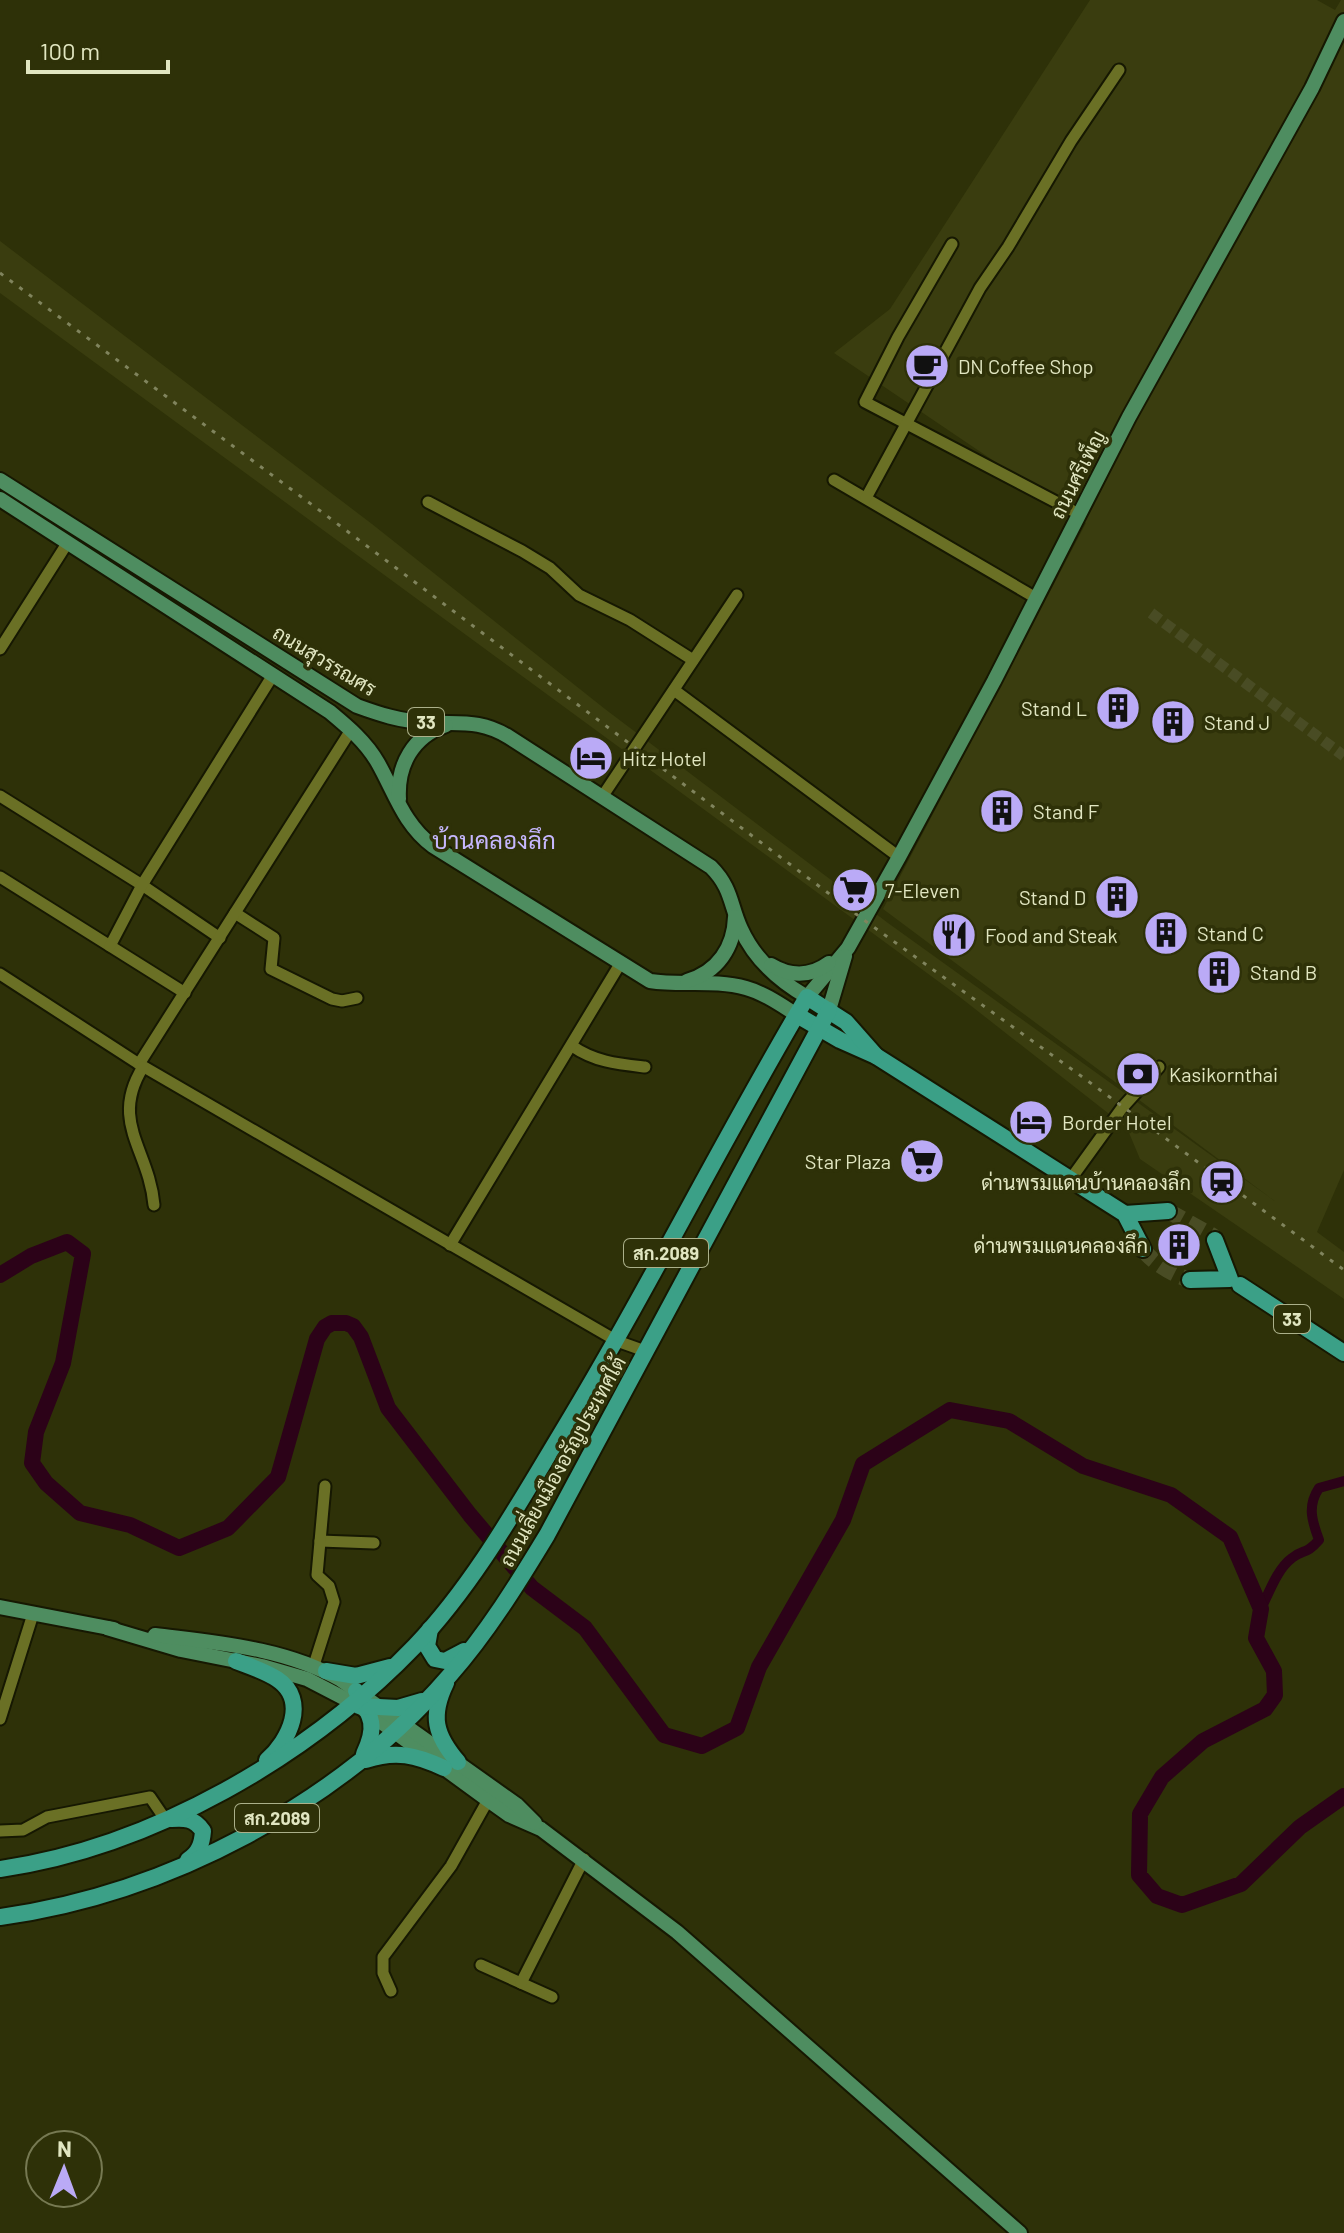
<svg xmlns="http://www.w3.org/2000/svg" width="1344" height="2233" viewBox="0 0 1344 2233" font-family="Barlow,Sarabun,sans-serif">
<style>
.built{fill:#3a3d0f}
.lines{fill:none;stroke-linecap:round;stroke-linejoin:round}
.canal{stroke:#2c0218;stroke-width:10}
.river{stroke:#2c0218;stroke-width:16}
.minor-tunnel{stroke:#494c24;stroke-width:11;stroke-dasharray:11 5.5;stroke-linecap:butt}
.highway-tunnel{stroke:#494c24;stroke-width:16;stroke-dasharray:16 8;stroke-linecap:butt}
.minor-casing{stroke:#161802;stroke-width:15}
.major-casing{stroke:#161802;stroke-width:18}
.highway-casing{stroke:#161802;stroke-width:20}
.minor{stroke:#6a7025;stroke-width:11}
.major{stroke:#4e8d60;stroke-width:14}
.highway{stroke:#3ba087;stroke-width:16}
.rail{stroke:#80845d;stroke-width:3;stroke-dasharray:4 8;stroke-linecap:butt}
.labels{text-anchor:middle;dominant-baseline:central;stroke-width:7;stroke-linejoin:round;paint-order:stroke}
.shield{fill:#2e3108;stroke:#abb08a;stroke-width:2}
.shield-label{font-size:18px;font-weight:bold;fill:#e1e6c1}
.poi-label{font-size:20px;fill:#e1e6c1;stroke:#2e3108;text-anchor:start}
.street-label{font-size:20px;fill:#e1e6c1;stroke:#2e3108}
.quarter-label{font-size:24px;fill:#c6b7fe;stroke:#2e3108}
</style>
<rect width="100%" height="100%" fill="#2e3108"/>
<polygon class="built" points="1090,0 1317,0 1335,10 1341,0 1344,0 1344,1170 1317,1232 1344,1252 1344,1299 1140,1159 1127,1128 961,998 0,293 0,241 372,524 605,709 888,923 1276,1202 883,909 1086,523 834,353 890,309"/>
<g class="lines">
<path class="canal" d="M1261 1609C1269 1593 1277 1569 1292 1558 1303 1549 1306 1555 1319 1540 1312 1521 1307 1506 1319 1488L1344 1481"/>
<polyline class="river" points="0,1275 31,1256 67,1242 83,1254 63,1363 36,1432 32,1463 46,1483 80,1513 130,1525 179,1548 228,1528 278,1477 317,1339 325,1327 332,1323 346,1323 353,1326 361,1337 388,1408 470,1515 532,1588 585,1628 664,1735 702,1746 737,1728 759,1667 843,1520 863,1464 950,1410 1009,1421 1083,1466 1171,1495 1230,1537 1261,1609 1256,1638 1274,1671 1275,1695 1265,1709 1203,1741 1162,1777 1140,1814 1139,1875 1157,1896 1182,1905 1241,1884 1300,1827 1344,1796"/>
<polyline class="minor-tunnel" points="1151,613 1344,756"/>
<g class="highway-tunnel">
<polyline points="1168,1211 1213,1236 1215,1240"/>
<path d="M1143 1249C1151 1262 1176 1276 1190 1280"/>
</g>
<g class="minor-casing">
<g id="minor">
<polyline points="952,244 898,337 865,402 1079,514"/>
<polyline points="834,480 1036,598"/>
<polyline points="866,498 980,288 1008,247 1071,141 1119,70"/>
<polyline points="428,502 522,551 550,568 579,595 630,620 693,660"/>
<polyline points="0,649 68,542"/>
<polyline points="674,690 899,857"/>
<polyline points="0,796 142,885 220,938"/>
<polyline points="602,797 737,595"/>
<polyline points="0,877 185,993"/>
<polyline points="235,913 274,938 271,969 332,999 342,1001 357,998"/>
<polyline points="110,946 142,885 273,675"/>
<polyline points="0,974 139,1064 617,1341 645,1351"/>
<path d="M572 1046C595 1062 618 1064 645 1067"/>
<polyline points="139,1064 351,730"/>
<path d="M143 1067C109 1122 149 1149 154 1205"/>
<polyline points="1070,1180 1122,1108 1159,1067"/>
<polyline points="450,1245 620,964"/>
<polyline points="320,1541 374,1543"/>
<polyline points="314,1665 334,1602 329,1586 317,1575 325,1486"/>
<polyline points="0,1719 33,1614"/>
<polyline points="0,1831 23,1830 47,1817 150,1797 165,1819"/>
<polyline points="481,1965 552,1997"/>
<polyline points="521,1983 584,1859"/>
<polyline points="391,1991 383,1973 383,1957 451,1866 488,1800"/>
</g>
</g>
<g class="major-casing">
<g id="major">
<path d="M0 480 357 706C379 714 400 721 424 722 457 725 478 718 509 737L711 867C732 888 730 905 741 929 755 960 779 981 807 997L848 948 899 857 994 681 1129 417 1312 88 1344 21"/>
<path d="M0 499 330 712C348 727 366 742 378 763 395 793 404 825 433 846L650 981C681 986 714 979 746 988 764 993 781 1005 797 1015"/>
<path d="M399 799C397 765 413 736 446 725"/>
<path d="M771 965C791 977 810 977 829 963"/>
<path d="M687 981C718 972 734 947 735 917"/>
<polyline points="829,1010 845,956"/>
<polyline points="0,1607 114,1629"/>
<polyline points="107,1628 181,1650 262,1666 307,1679 359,1706 488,1800 509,1815 541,1829 677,1932 1020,2233"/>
<path d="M155 1635C218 1643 285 1648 341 1680L517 1805 535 1823"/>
</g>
</g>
<g class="highway-casing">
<g id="highway">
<polyline points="797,1015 840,1040 876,1056 1125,1214 1143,1249"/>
<polyline points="1125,1214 1168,1211"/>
<polyline points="1190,1280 1230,1279 1215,1240"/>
<polyline points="1240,1285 1344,1353"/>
<polyline points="430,1629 427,1646 435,1659 445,1661 464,1651"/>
<path d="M236 1661C249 1666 265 1671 277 1679 309 1700 289 1741 267 1760"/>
<polyline points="326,1671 356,1676 390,1667"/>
<path d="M446 1683C430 1716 435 1735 458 1762"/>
<path d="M356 1691C371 1716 378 1725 364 1754"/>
<polyline points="359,1706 398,1708 422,1701"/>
<path d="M366 1760C396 1750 416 1755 444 1768"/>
<path d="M171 1819C185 1818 194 1818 203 1831 202 1844 199 1853 188 1860"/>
<path d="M0 1869C153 1847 309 1756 415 1646 472 1586 514 1512 556 1442 645 1296 720 1144 807 997L846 1022 876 1056"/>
<path d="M0 1917C168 1894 340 1803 450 1675 487 1633 518 1583 547 1535L829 1010"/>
</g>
</g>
<use href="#minor" class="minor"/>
<use href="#major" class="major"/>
<use href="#highway" class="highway"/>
<polyline class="rail" points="0,273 315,507 864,920 1077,1073 1344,1270"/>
</g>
<defs>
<g id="cafe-disc" transform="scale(2.3)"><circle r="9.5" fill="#baaaf6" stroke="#2e3108"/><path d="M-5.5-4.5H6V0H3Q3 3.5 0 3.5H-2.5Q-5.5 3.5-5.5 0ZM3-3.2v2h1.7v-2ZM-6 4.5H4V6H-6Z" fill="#111"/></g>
<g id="building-disc" transform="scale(2.3)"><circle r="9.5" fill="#baaaf6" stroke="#2e3108"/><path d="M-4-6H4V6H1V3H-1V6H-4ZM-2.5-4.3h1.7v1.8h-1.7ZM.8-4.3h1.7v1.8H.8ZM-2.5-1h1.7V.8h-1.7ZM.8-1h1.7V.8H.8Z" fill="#111"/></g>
<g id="hotel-disc" transform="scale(2.3)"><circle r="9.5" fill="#baaaf6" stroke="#2e3108"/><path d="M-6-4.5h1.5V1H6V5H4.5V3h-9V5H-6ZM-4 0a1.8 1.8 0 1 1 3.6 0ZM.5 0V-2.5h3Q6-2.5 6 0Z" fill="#111"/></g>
<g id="supermarket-disc" transform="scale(2.3)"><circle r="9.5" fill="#baaaf6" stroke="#2e3108"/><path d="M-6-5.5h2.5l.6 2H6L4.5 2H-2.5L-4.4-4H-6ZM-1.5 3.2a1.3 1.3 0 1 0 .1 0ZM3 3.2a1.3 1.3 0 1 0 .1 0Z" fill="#111"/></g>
<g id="restaurant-disc" transform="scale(2.3)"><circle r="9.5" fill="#baaaf6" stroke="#2e3108"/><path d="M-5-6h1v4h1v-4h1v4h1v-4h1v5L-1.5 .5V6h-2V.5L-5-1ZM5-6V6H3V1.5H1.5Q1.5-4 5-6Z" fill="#111"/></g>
<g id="bank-disc" transform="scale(2.3)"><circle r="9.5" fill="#baaaf6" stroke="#2e3108"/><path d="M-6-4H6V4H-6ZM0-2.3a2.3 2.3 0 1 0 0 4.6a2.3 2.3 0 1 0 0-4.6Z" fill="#111"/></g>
<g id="station-disc" transform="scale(2.3)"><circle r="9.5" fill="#baaaf6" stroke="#2e3108"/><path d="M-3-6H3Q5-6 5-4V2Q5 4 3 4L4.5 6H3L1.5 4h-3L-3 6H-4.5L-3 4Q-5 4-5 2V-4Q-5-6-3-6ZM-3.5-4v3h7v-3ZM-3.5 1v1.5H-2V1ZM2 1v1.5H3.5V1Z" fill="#111"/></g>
</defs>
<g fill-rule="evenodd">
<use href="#cafe-disc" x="927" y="366"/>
<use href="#building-disc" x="1118" y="708"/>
<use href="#building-disc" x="1173" y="722"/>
<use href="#hotel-disc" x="591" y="758"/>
<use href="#building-disc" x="1002" y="811"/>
<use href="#supermarket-disc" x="854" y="890"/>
<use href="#building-disc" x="1117" y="897"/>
<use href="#building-disc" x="1166" y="933"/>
<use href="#restaurant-disc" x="954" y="935"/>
<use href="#building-disc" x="1219" y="972"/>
<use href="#bank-disc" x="1138" y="1074"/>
<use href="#hotel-disc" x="1031" y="1122"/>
<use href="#supermarket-disc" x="922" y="1161"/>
<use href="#station-disc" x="1222" y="1182"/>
<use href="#building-disc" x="1179" y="1245"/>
</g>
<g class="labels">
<g class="shield">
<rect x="408" y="708" width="36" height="28" rx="6"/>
<rect x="624" y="1239" width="84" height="28" rx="6"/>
<rect x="1274" y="1305" width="36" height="28" rx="6"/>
<rect x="235" y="1804" width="84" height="28" rx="6"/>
</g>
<g class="shield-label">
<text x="426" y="722">33</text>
<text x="666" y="1253">สก.2089</text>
<text x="1292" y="1319">33</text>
<text x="277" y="1818">สก.2089</text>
</g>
<g class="poi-label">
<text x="958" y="366">DN Coffee Shop</text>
<text x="1087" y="708" text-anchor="end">Stand L</text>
<text x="1204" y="722">Stand J</text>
<text x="622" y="758">Hitz Hotel</text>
<text x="1033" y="811">Stand F</text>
<text x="885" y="890">7-Eleven</text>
<text x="1086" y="897" text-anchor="end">Stand D</text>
<text x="1197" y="933">Stand C</text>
<text x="985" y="935">Food and Steak</text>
<text x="1250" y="972">Stand B</text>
<text x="1169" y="1074">Kasikornthai</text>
<text x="1062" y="1122">Border Hotel</text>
<text x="891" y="1161" text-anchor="end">Star Plaza</text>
<text x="1191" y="1182" text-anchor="end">ด่านพรมแดนบ้านคลองลึก</text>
<text x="1148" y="1245" text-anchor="end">ด่านพรมแดนคลองลึก</text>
</g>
<g class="street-label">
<text transform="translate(1077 474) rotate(-63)">ถนนศรีเพ็ญ</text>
<text transform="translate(325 660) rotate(31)">ถนนสุวรรณศร</text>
<text transform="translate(562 1461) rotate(-61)">ถนนเลี่ยงเมืองอรัญประเทศใต้</text>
</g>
<g class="quarter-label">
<text x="494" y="839">บ้านคลองลึก</text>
</g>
</g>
<g transform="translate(64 2169) rotate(1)"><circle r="38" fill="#2e3108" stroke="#767952" stroke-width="2"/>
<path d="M0-6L14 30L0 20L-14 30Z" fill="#baaaf6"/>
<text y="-12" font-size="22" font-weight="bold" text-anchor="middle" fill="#e1e6c1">N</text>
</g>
<path d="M28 60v12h140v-12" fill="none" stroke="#e1e6c1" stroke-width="4"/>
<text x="40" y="60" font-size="24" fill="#e1e6c1" stroke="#2e3108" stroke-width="6" paint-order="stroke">100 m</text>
</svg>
